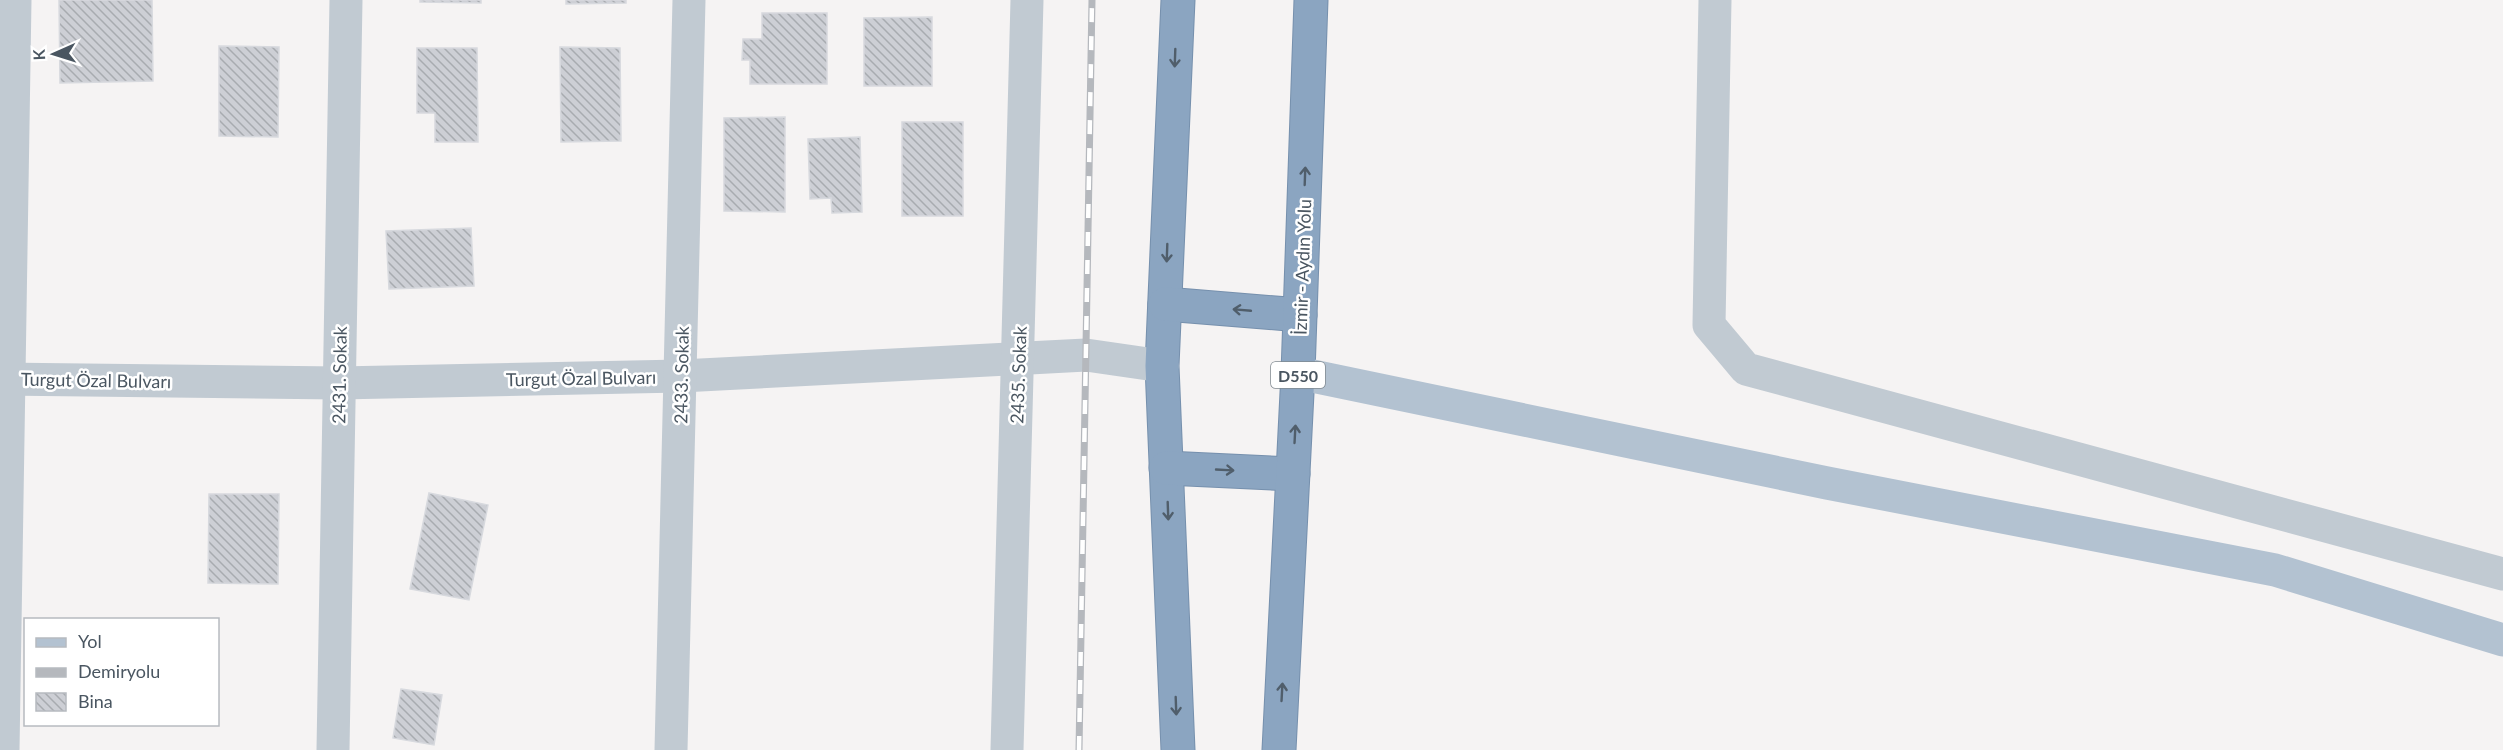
<svg xmlns="http://www.w3.org/2000/svg" width="2503" height="750" viewBox="0 0 2503 750" font-family="Lato,sans-serif">
<style>
.building{fill:url(#building-back-hatch);stroke:#d7d9de;stroke-width:1.5}
.lines{fill:none;stroke-linecap:round;stroke-linejoin:round}
.highway-casing{stroke:#7690ad;stroke-width:35}
.minor{stroke:#c1cad2;stroke-width:33}
.major{stroke:#b3c2d1;stroke-width:33}
.highway{stroke:#8ba5c1;stroke-width:33}
.rail-casing{stroke:#b5b8bd;stroke-width:7}
.rail{stroke:#fff;stroke-width:4.5;stroke-dasharray:14;stroke-linecap:butt}
.oneway{stroke:#505e6b}
.labels{text-anchor:middle;dominant-baseline:central;stroke-width:5;stroke-linejoin:round;paint-order:stroke}
.shield{fill:#fff;stroke:#808990;stroke-width:1.5}
.shield-label{font-size:16px;font-weight:bold;fill:#4a5661}
.street-label{font-size:18px;fill:#4a5661;stroke:#fff}
</style>
<defs>
<pattern id="building-back-hatch" width="6" height="6" patternUnits="userSpaceOnUse" patternTransform="scale(1.5)"><rect width="6" height="6" fill="#cdcfd5"/><path d="M-1 5l2 2M0 0l6 6M5-1l2 2" fill="none" stroke="#a8abb0"/></pattern>
</defs>
<rect width="100%" height="100%" fill="#f5f3f3"/>
<g class="building">
<polygon points="59,0 152,0 153,81 60,83"/>
<polygon points="420,0 481,0 481,3 420,2"/>
<polygon points="566,0 626,0 626,3 566,4"/>
<polygon points="762,13 827,13 827,84 750,84 750,60 742,60 743,39 762,39"/>
<polygon points="932,17 932,86 864,86 864,18"/>
<polygon points="219,46 279,47 278,137 219,136"/>
<polygon points="560,47 620,48 621,141 561,142"/>
<polygon points="417,48 477,48 478,142 435,142 435,113 417,113"/>
<polygon points="785,117 785,212 724,211 724,118"/>
<rect x="902" y="122" width="61" height="94"/>
<polygon points="860,137 862,212 832,213 831,198 810,199 808,139"/>
<polygon points="471,228 474,286 389,289 386,231"/>
<polygon points="429,493 488,505 469,600 410,589"/>
<polygon points="209,494 279,494 278,584 208,583"/>
<polygon points="401,689 442,695 434,745 393,738"/>
</g>
<g class="lines">
<g class="highway-casing">
<g id="highway">
<polyline points="1178,0 1162,366 1178,750"/>
<polyline points="1165,304 1300,315"/>
<polyline points="1166,468 1293,474"/>
<polyline points="1279,750 1298,373 1311,0"/>
</g>
</g>
<g class="minor">
<polyline points="1715,0 1709,325 1746,369 2503,574"/>
<polyline points="0,379 339,383 681,376 1086,355 1162,366"/>
<polyline points="3,750 15,0"/>
<polyline points="333,750 346,0"/>
<polyline points="671,750 689,0"/>
<polyline points="1007,750 1027,0"/>
</g>
<polyline class="major" points="1298,373 1827,483 2275,570 2503,640"/>
<use href="#highway" class="highway"/>
<g class="rail-casing">
<polyline id="rail" points="1079,750 1092,0"/>
</g>
<use href="#rail" class="rail"/>
</g>
<defs><path id="oneway-shaft" d="M-6 0H5M1.5-3L5.5 0L1.5 3" fill="none" stroke-width="1.6" stroke-linecap="round" stroke-linejoin="round" transform="scale(1.5)"/></defs>
<g class="oneway">
<use href="#oneway-shaft" transform="translate(1175 58) rotate(92)"/>
<use href="#oneway-shaft" transform="translate(1305 176) rotate(-88)"/>
<use href="#oneway-shaft" transform="translate(1167 253) rotate(92)"/>
<use href="#oneway-shaft" transform="translate(1242 310) rotate(-175)"/>
<use href="#oneway-shaft" transform="translate(1295 434) rotate(-87)"/>
<use href="#oneway-shaft" transform="translate(1225 470) rotate(3)"/>
<use href="#oneway-shaft" transform="translate(1168 511) rotate(88)"/>
<use href="#oneway-shaft" transform="translate(1282 692) rotate(-87)"/>
<use href="#oneway-shaft" transform="translate(1176 706) rotate(88)"/>
</g>
<g class="labels">
<rect class="shield" x="1271" y="362" width="54" height="26" rx="4.5"/>
<g class="shield-label">
<text x="1298" y="375">D550</text>
</g>
<g class="street-label">
<text transform="translate(1302 267) rotate(-88)">İzmir - Aydın Yolu</text>
<text transform="translate(339 375) rotate(-89)">2431. Sokak</text>
<text transform="translate(681 375) rotate(-89)">2433. Sokak</text>
<text transform="translate(1018 375) rotate(-88)">2435. Sokak</text>
<text transform="translate(581 378) rotate(-1)">Turgut Özal Bulvarı</text>
<text transform="translate(96 380) rotate(1)">Turgut Özal Bulvarı</text>
</g>
</g>
<rect x="24" y="618" width="195" height="108" fill="#ffffff" stroke="#b7bbc0" stroke-width="1.5"/>
<rect x="36" y="638" width="30" height="9" fill="#b3c2d1" stroke="#b7bbc0" stroke-width="1.5"/>
<text x="78" y="648" font-size="18" fill="#4a5661">Yol</text>
<rect x="36" y="668" width="30" height="9" fill="#b5b8bd" stroke="#b7bbc0" stroke-width="1.5"/>
<text x="78" y="678" font-size="18" fill="#4a5661">Demiryolu</text>
<rect x="36" y="693" width="30" height="18" fill="url(#building-back-hatch)" stroke="#b7bbc0" stroke-width="1.5"/>
<text x="78" y="708" font-size="18" fill="#4a5661">Bina</text>
<g transform="translate(54 54) rotate(267)" stroke="#ffffff" stroke-width="4.5" paint-order="stroke">
<path d="M0-4.5L10 22L0 15L-10 22Z" fill="#4a5661"/>
<text y="-9" font-size="16" font-weight="bold" text-anchor="middle" fill="#4a5661">K</text>
</g>
</svg>
